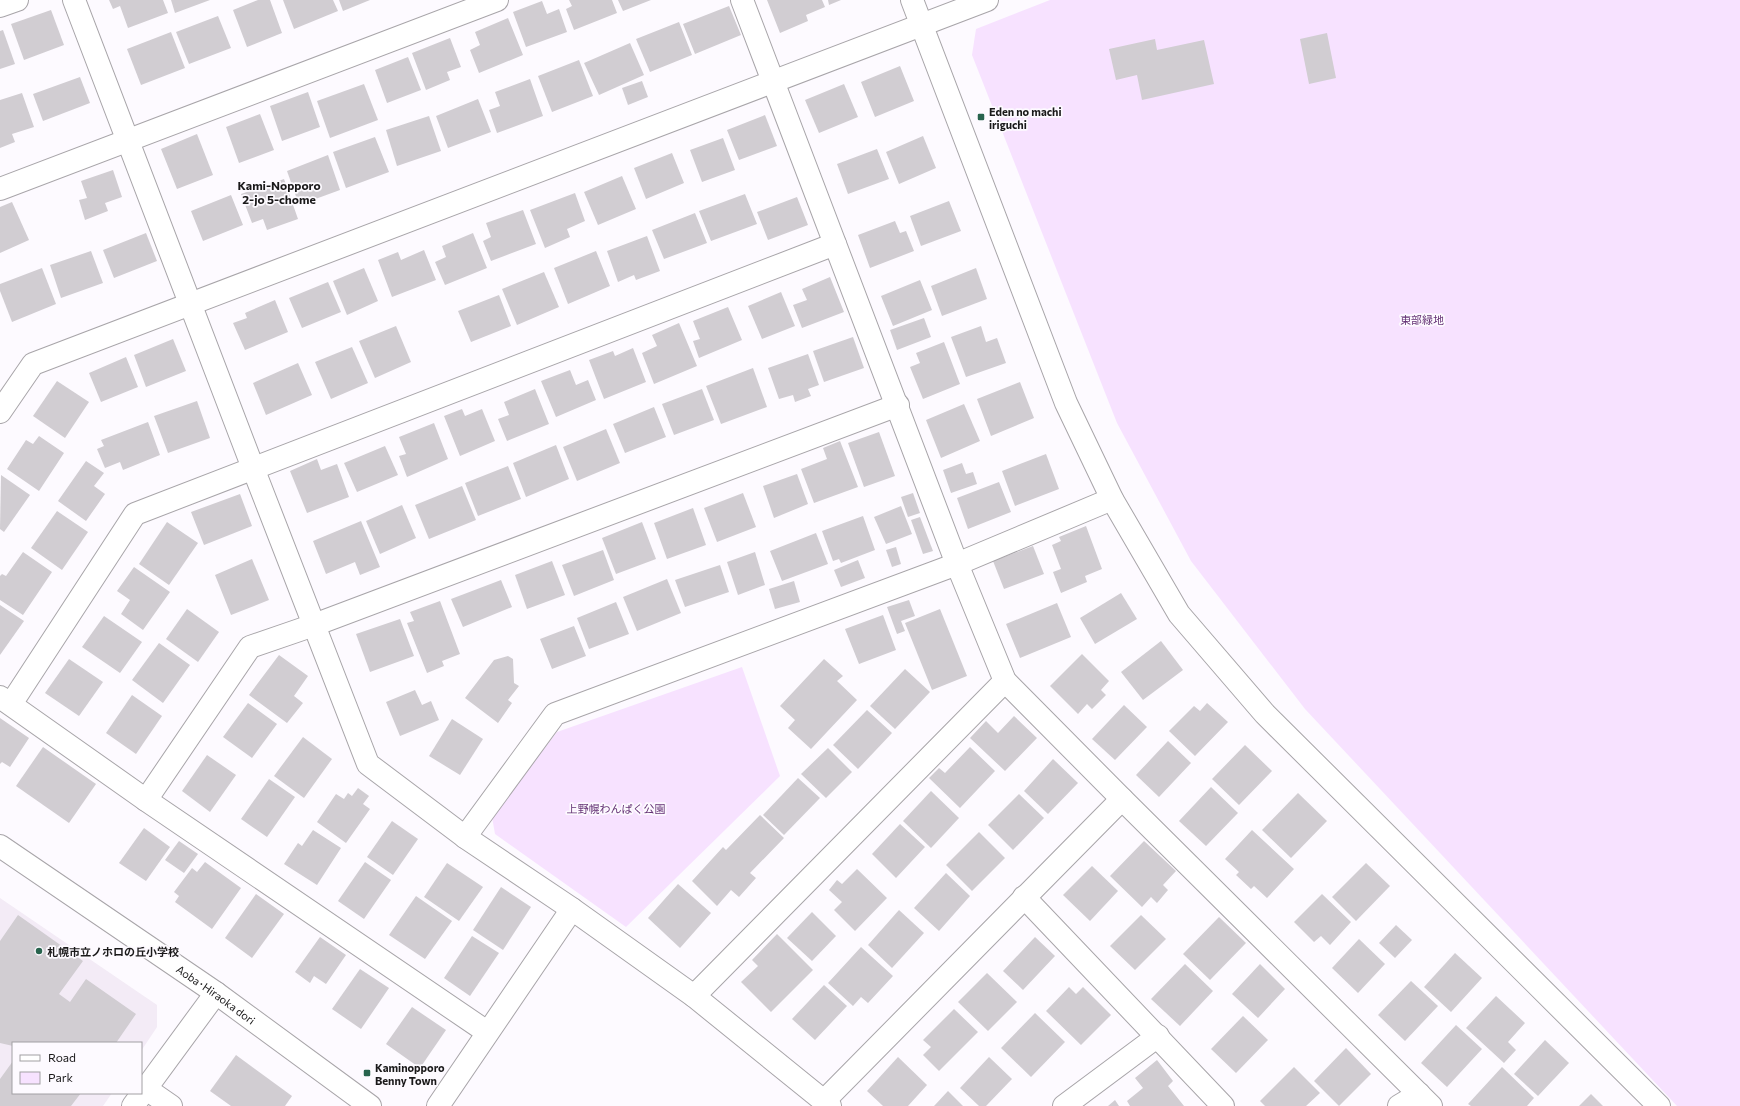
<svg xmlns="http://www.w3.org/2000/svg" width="1740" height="1106" viewBox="0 0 1740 1106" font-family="Commissioner,'Noto Sans JP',sans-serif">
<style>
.built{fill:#f3ebf6}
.green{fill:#f7e2ff}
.building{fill:#d1cdd2}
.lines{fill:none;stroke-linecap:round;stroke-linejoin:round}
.minor-casing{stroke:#a8a5a9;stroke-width:24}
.minor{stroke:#fff;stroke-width:22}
.poi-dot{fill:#28644e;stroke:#fdfaff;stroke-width:1.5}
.labels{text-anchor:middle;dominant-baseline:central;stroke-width:3.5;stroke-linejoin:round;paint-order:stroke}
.poi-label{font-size:11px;font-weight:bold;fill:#1a191a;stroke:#fdfaff;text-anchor:start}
.park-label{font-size:11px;fill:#643275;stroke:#fdfaff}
.street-label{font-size:11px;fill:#1a191a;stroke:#fdfaff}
.neighbourhood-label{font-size:12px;font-weight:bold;fill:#1a191a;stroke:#fdfaff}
</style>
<rect width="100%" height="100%" fill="#fdfaff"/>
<polygon class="built" points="0,898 157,1005 157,1027 141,1051 141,1043 13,1043 13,1093 112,1093 103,1106 0,1106"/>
<g class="green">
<polygon points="1050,0 1740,0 1740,1106 1677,1106 1305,709 1191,561 1117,423 972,55 976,29"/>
<polygon points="742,667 780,776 626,927 495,834 492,817 557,732"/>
</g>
<g class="building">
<polygon points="109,0 163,0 168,13 128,28 120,6 113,9"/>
<polygon points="171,0 210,0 175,13"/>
<polygon points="258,0 270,0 282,33 247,47 233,10"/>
<polygon points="283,0 333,0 338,11 294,29"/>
<polygon points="339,0 370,0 343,11"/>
<polygon points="569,0 612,0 617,13 574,30 566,9 572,6"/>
<polygon points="618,0 651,0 623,11"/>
<polygon points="767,0 822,0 825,7 806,15 808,21 780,33"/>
<polygon points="828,0 841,0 829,5"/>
<polygon points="542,1 547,14 559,9 567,32 526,47 513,12"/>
<polygon points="729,6 741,35 695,54 683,24"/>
<polygon points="51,10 64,45 24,60 11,24"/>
<polygon points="218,16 231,48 189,64 176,32"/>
<polygon points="508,18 523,55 479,73 470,50 480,45 475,32"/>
<polygon points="679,22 692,55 650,72 636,39"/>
<polygon points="3,30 15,64 0,69 0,31"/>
<polygon points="171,32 185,68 141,85 127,49"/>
<polygon points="1327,33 1336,78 1309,84 1300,39"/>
<polygon points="450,38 461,67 447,72 450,80 426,90 412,53"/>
<polygon points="1155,39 1157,50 1204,40 1214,84 1142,100 1137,75 1116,80 1109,49"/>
<polygon points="630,43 644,75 599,95 584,63"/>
<polygon points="408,57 421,90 387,103 375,70"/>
<polygon points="579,60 593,96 552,112 538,76"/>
<polygon points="900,66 914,101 875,117 861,82"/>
<polygon points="80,77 90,103 43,121 33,94"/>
<polygon points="530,79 543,116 497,133 489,110 500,106 495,92"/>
<polygon points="642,81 648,97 628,105 622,88"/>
<polygon points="364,84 378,120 330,138 317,101"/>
<polygon points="844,84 858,117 819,133 805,100"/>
<polygon points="308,92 320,127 282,141 270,106"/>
<polygon points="22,93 34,127 12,134 15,142 0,148 0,100"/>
<polygon points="478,99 491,132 448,148 436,116"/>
<polygon points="260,114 274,150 239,163 226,127"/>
<polygon points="765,115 777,146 739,160 727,130"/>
<polygon points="429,116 441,151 397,166 386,130"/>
<polygon points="197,134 213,175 177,189 161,149"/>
<polygon points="923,136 936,168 899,184 886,152"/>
<polygon points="375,137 389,172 346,188 333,152"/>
<polygon points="723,138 735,170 702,182 690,150"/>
<polygon points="877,149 889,179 848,194 837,164"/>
<polygon points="672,153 684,183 646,199 634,168"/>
<polygon points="328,155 340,190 299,205 287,171"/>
<polygon points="113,170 122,197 105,203 108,211 85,220 79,200 87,198 81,181"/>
<polygon points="622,176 636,209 598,225 584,192"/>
<polygon points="284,179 298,219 267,230 263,219 252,223 241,194"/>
<polygon points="575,193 585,221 567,229 570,237 545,248 530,210"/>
<polygon points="745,194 757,224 711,241 699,211"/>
<polygon points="231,195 243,225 203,241 191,211"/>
<polygon points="797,197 808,225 768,240 757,212"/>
<polygon points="949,201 961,231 921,246 910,216"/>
<polygon points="12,202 29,240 0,253 0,207"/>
<polygon points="523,210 536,244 491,261 483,241 491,237 486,223"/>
<polygon points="695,213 707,243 664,259 652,230"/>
<polygon points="895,221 900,233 906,231 914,251 870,268 858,235"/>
<polygon points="146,233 157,261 114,278 103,250"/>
<polygon points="473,233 487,268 445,285 435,262 446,257 442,246"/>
<polygon points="647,236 660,271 636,280 634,275 618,282 607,251"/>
<polygon points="424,250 436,280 392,297 378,260 398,252 401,260"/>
<polygon points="91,251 103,283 61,298 50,265"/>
<polygon points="596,251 610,286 568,304 554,268"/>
<polygon points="42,268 56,304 12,322 0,291 0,284"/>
<polygon points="364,268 378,301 347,315 333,281"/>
<polygon points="976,268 987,299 942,316 931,286"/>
<polygon points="544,272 559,307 517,325 502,289"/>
<polygon points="830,277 844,312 802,328 793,305 807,300 802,289"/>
<polygon points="920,280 932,310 893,326 881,296"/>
<polygon points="328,282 341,312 302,328 289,298"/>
<polygon points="781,292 795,326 762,339 748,306"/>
<polygon points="499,295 511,326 471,342 458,311"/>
<polygon points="275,300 288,332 245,350 233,323 247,318 245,313"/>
<polygon points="728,307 742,340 699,358 693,341 700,339 693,321"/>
<polygon points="924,318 931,337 897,350 890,330"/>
<polygon points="679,323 697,366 654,384 642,353 657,346 652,335"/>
<polygon points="396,326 411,362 375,378 359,341"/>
<polygon points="981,326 986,342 997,338 1006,363 966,377 951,337"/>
<polygon points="853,337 864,368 824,382 813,351"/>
<polygon points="173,339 186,371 146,387 134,355"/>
<polygon points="944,342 960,384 923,399 910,367 920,363 916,353"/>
<polygon points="352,347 368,383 331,399 315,362"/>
<polygon points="633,348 646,382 604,399 589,360 613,351 615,356"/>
<polygon points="808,354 819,385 808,389 811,396 795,402 793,395 779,399 768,368"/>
<polygon points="126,357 138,387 101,402 89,373"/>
<polygon points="298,363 312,395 266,415 253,383"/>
<polygon points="753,368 767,407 721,424 706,386"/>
<polygon points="570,370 576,385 588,380 596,400 556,417 541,381"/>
<polygon points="57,381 89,402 65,438 33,416"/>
<polygon points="1020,382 1034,418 991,436 977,399"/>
<polygon points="535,389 549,424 507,441 498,419 509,415 504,402"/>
<polygon points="702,389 714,420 674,435 662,404"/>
<polygon points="197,401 210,438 168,453 154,416"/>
<polygon points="964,404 980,441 941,458 926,420"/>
<polygon points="654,407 666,437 625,453 613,424"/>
<polygon points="462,409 465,416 482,409 495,441 460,456 444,416"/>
<polygon points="148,422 160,455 123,470 120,462 105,468 97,449 104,446 101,440"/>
<polygon points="434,423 448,459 407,477 399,456 406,454 399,437"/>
<polygon points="606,429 620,463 577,481 563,447"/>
<polygon points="879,432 895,476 864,487 848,443"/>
<polygon points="39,436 64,453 39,491 7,469 26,440 33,444"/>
<polygon points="840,441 858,487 814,503 801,469 827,459 823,448"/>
<polygon points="556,445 569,479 526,497 513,463"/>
<polygon points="385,446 398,475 357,492 344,463"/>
<polygon points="1046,454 1059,489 1015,506 1002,471"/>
<polygon points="317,459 321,470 337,464 349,497 307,513 290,471"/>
<polygon points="86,461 104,473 94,486 105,494 86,521 58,501"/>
<polygon points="962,463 966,474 973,472 977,484 951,493 943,470"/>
<polygon points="508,466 521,499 478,516 465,483"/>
<polygon points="797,474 808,504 774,518 763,486"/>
<polygon points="1,475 30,495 4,532 0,529"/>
<polygon points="999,482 1011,512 968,529 957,498"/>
<polygon points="462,486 476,520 429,539 415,505"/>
<polygon points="743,493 756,527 717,542 704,508"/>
<polygon points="913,493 920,513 908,517 901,497"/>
<polygon points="240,494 252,526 204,545 191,512"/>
<polygon points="402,505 416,538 380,554 366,521"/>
<polygon points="901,506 912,534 886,544 874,517"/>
<polygon points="693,508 706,545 667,559 654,523"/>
<polygon points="57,511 88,532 62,570 31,548"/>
<polygon points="863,516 875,550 841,563 839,559 833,561 822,531"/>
<polygon points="920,517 933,551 923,554 911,520"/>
<polygon points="361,521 380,567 360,575 355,562 326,574 313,541"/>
<polygon points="167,522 198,543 169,585 139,564"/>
<polygon points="642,522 656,559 616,574 602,538"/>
<polygon points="1086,526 1102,569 1085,576 1087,582 1061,593 1053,572 1061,569 1052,545 1061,541 1059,537"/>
<polygon points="816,533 828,564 782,581 770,551"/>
<polygon points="1033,546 1044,574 1004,589 993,561"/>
<polygon points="896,547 901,564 892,567 886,550"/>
<polygon points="603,550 614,580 574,596 562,565"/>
<polygon points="23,552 52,572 23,615 0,600 0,576 2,574 6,576"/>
<polygon points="755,552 765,585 738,595 727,562"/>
<polygon points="252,559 269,600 231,615 215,575"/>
<polygon points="858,560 865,578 841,587 834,570"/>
<polygon points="552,561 565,595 527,609 515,575"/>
<polygon points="720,565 729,592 685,607 675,580"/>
<polygon points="134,567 170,592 143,630 121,614 130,600 117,591"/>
<polygon points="667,579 681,613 637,631 623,597"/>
<polygon points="501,580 512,607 463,627 451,599"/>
<polygon points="794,581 800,602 775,609 769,589"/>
<polygon points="1121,593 1137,619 1095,644 1080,618"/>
<polygon points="909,600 915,616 901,621 905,631 897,634 887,607"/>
<polygon points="440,601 460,654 442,661 444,666 427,673 407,623 414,621 410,612"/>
<polygon points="616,602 629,634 589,649 577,618"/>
<polygon points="1057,603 1071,637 1020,658 1006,624"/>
<polygon points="0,605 24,621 0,655"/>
<polygon points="187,609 219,632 198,662 166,639"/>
<polygon points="940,609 967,676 932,690 905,623"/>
<polygon points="883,615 896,650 859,664 845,629"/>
<polygon points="104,616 142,642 120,673 82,647"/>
<polygon points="400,619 414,656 370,672 356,634"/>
<polygon points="574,626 586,656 552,669 540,639"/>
<polygon points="1161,641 1183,670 1143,700 1121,672"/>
<polygon points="159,643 190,665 163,703 132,680"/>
<polygon points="1082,654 1109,681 1101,690 1106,695 1092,709 1087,704 1078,714 1050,686"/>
<polygon points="279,655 308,676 294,696 303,703 287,723 249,695"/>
<polygon points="508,656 513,659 514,683 519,686 508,700 512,703 498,723 465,698 494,660"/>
<polygon points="69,659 103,682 79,716 45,693"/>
<polygon points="824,659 843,676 837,681 857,700 811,749 788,728 795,720 780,706"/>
<polygon points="905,669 930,692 895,729 870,706"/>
<polygon points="415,690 422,705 431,701 439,720 400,736 386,702"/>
<polygon points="132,695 162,716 136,754 106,733"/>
<polygon points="248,703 277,724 252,758 223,737"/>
<polygon points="1207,703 1228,722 1195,756 1169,731 1194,706 1200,711"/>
<polygon points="1124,705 1147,727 1115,760 1092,739"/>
<polygon points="867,710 892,733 858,769 833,745"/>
<polygon points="1014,716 1037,738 1005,771 970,738 986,721 998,733"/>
<polygon points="0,718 29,738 10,767 2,762 0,764"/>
<polygon points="452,719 483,739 460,775 429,756"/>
<polygon points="303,737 332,759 304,798 274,776"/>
<polygon points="1168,741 1191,763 1159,797 1136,775"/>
<polygon points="1245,745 1272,771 1239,805 1212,779"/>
<polygon points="43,747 96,784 69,823 16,786"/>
<polygon points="970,747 995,771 960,808 929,778 939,768 945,773"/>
<polygon points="828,748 852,772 826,798 801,774"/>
<polygon points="207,755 236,775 210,812 182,791"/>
<polygon points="1053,759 1078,783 1048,814 1024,791"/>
<polygon points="798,778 820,798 784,835 763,815"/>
<polygon points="269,779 295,797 267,837 241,819"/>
<polygon points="1211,787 1238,813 1206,846 1179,821"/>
<polygon points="358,788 369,796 363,804 370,809 346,843 317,822 336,794 344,799 348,793 352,796"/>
<polygon points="931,791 959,818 931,848 903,821"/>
<polygon points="1298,793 1327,821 1291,858 1262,830"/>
<polygon points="1019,794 1044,818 1013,850 988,825"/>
<polygon points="760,815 784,838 750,873 756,878 739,897 731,890 717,906 692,881 723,847 726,850"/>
<polygon points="392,821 418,839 393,875 367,857"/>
<polygon points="900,824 925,847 896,878 872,854"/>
<polygon points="144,828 170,847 146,881 119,863"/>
<polygon points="313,830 341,848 317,885 284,864 298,843 302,846"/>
<polygon points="1252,830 1294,869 1267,898 1254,886 1251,889 1236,875 1239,872 1225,859"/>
<polygon points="979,832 1005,858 972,891 946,865"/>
<polygon points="179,841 198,854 184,873 165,860"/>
<polygon points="1144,841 1176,871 1163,885 1168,890 1157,903 1151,897 1142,907 1110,876"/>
<polygon points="205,862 241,888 212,929 175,902 179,896 174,892 192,868 197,872"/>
<polygon points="365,862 391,880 364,919 338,901"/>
<polygon points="447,863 483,887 459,921 424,897"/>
<polygon points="1366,863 1390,886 1356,921 1332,897"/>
<polygon points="1092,866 1118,891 1090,921 1063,895"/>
<polygon points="857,869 887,898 855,931 834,910 842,902 829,890 837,880 842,884"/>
<polygon points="946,873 970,896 939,931 914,908"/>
<polygon points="678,884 711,913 680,948 648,918"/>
<polygon points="501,887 531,907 503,950 473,930"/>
<polygon points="256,894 284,914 252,958 225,938"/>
<polygon points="1322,894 1351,922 1330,945 1321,936 1314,942 1294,922"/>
<polygon points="416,896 452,921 425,959 389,935"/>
<polygon points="899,910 924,933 892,968 868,945"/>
<polygon points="812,912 836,936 812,961 787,938"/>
<polygon points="18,915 83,961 59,994 70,1002 86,979 136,1014 116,1043 13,1043 13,1046 0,1043 0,941"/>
<polygon points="1141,915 1166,939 1135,970 1110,946"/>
<polygon points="1219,917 1246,943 1210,980 1183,954"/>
<polygon points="1396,925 1412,940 1395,958 1379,943"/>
<polygon points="777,934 813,970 771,1012 741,982 758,966 752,960"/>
<polygon points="472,936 499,953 470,996 444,978"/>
<polygon points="320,937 346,955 326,984 314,976 310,983 295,972"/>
<polygon points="1035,937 1055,956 1023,990 1003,971"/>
<polygon points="1359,939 1385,964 1358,993 1332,968"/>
<polygon points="861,947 893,976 868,1003 861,997 853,1006 828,983"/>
<polygon points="1455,953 1482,978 1451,1012 1424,987"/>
<polygon points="1185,964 1213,991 1180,1026 1151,999"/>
<polygon points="1260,964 1285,989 1258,1018 1232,994"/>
<polygon points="360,969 389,988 361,1029 332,1009"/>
<polygon points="987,973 1017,1002 988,1031 958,1002"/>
<polygon points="1411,981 1438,1006 1405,1041 1378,1015"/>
<polygon points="824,985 847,1006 815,1040 792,1019"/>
<polygon points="1069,987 1076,994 1083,987 1111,1015 1081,1045 1046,1011"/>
<polygon points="1496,996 1525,1023 1508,1042 1516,1050 1504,1063 1466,1028"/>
<polygon points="412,1007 446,1030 420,1068 386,1044"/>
<polygon points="954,1009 978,1032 939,1071 923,1055 931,1047 923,1040"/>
<polygon points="1035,1013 1065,1042 1031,1077 1001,1048"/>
<polygon points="1243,1016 1268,1040 1236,1073 1211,1049"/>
<polygon points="1456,1025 1482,1049 1447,1087 1421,1063"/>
<polygon points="1545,1040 1569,1063 1538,1096 1514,1074"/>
<polygon points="1346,1048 1371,1074 1339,1106 1314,1081"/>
<polygon points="236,1055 292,1096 285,1106 231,1106 210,1091"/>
<polygon points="898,1057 927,1085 908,1106 883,1106 867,1091"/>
<polygon points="989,1057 1012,1079 986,1106 979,1106 960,1088"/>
<polygon points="1157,1060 1173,1081 1168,1086 1184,1106 1130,1106 1127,1101 1143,1088 1135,1078"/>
<polygon points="13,1061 13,1093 81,1093 71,1106 0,1106 0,1079"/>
<polygon points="1294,1067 1320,1093 1306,1106 1265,1106 1260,1101"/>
<polygon points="1502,1067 1534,1098 1527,1106 1471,1106 1468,1104"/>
<polygon points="948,1091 963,1106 934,1106"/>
<polygon points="1591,1094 1603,1106 1579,1106"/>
<polygon points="1115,1100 1119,1106 1108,1106"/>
</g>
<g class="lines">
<g class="minor-casing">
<g id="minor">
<polyline points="74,0 253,468 368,764 465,837 572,909 694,996 830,1106"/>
<polyline points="742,0 957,564 1005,681 1122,799 1431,1106"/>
<polyline points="912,0 1066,403 1112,499 1179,614 1265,714 1659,1106"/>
<polyline points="0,6 17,0"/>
<polyline points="0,189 497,0"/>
<polyline points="0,412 33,364 987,0"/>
<polyline points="0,697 146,800 487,1032"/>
<polyline points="11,704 135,514 835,244"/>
<polyline points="146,800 250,647 314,625 898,405"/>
<polyline points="465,837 555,714 957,564 1112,499"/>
<path id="s1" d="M0 846 216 993 370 1106"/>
<polyline points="1024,897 1223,1106"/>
<polyline points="694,996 1005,681"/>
<polyline points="145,1088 171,1106"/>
<polyline points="824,1101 1122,799"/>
<polyline points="133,1106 216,993"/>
<polyline points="438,1106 572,909"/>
<polyline points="1064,1106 1158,1036"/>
<polyline points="1399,1106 1419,1094"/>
</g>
</g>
<use href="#minor" class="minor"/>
</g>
<g class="poi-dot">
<rect x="977" y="113" width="8" height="8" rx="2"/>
<circle cx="39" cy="951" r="4"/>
<rect x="363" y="1069" width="8" height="8" rx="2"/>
</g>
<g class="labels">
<g class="poi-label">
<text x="989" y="111">Eden no machi<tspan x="989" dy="13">iriguchi</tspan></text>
<text x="47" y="951">札幌市立ノホロの丘小学校</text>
<text x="375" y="1067">Kaminopporo<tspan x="375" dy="13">Benny Town</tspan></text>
</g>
<g class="park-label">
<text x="1422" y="319">東部緑地</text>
<text x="616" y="808">上野幌わんぱく公園</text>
</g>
<g class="street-label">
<text stroke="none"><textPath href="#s1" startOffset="262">Aoba･Hiraoka dori</textPath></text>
</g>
<g class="neighbourhood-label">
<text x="279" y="185">Kami-Nopporo<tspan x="279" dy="14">2-jo 5-chome</tspan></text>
</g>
</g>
<rect x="12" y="1042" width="130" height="52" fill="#fdfaff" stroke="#a2a0a3"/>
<rect x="20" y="1055" width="20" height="6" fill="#ffffff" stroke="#a2a0a3"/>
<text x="48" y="1062" font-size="12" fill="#1a191a">Road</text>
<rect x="20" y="1072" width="20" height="12" fill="#f7e2ff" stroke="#a2a0a3"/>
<text x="48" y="1082" font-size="12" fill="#1a191a">Park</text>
</svg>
